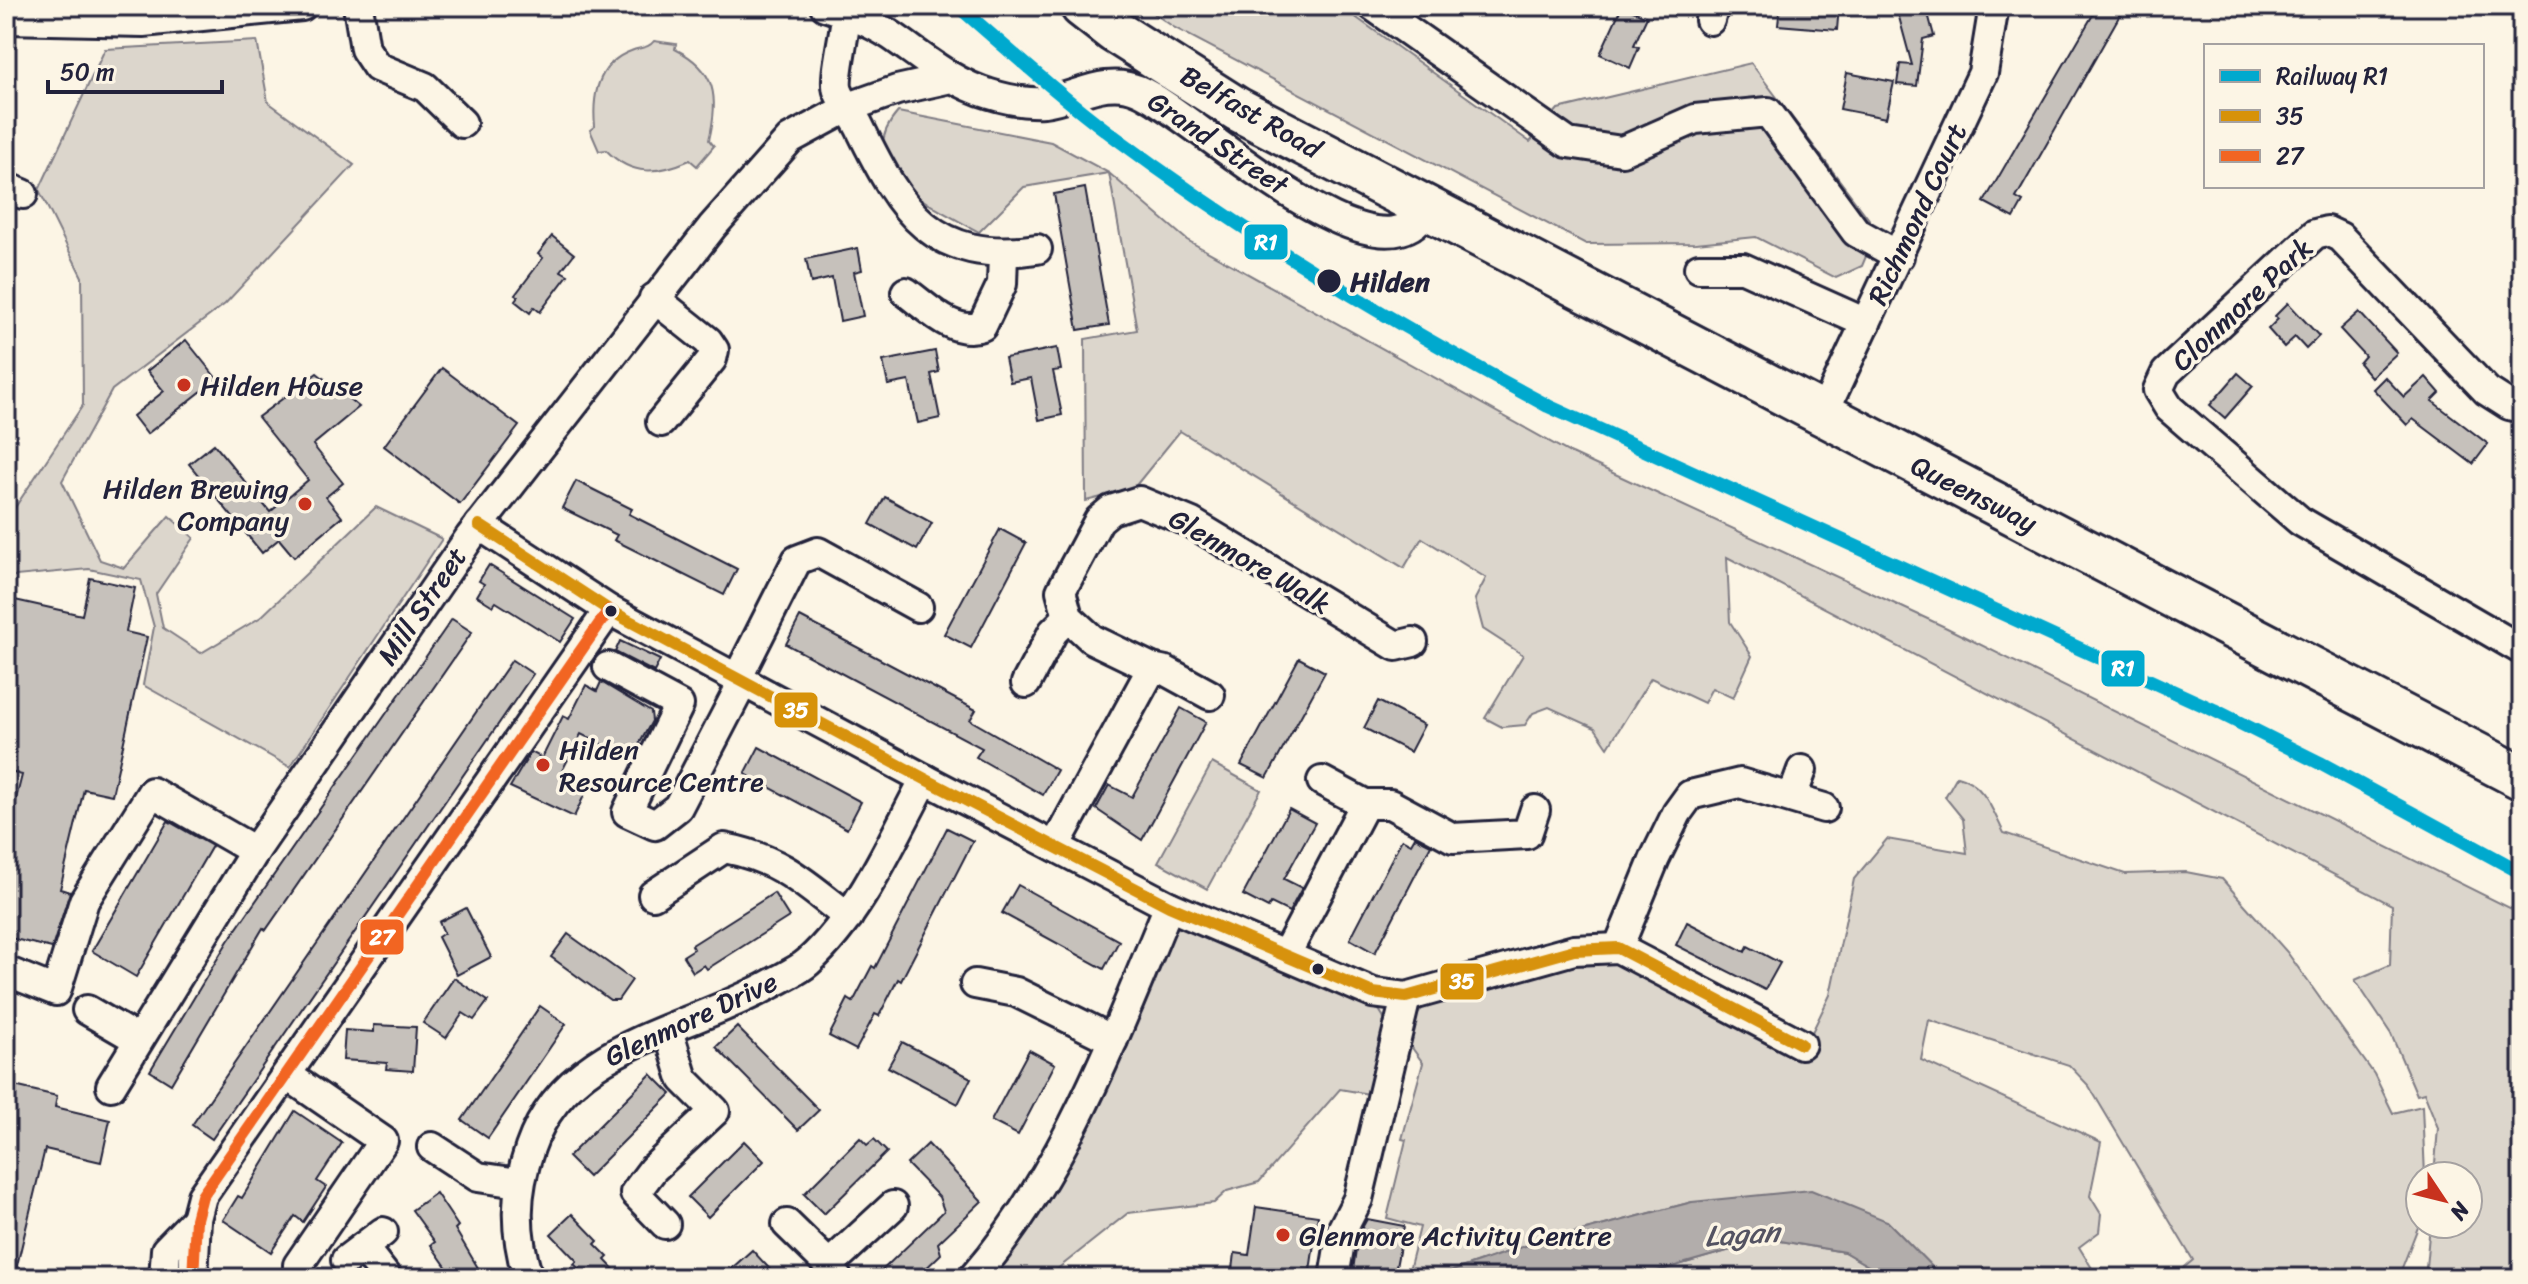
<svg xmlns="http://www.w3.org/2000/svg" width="2528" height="1284" viewBox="0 0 2528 1284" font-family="Sriracha,sans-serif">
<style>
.green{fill:#dcd6cc;stroke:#7f7c84;stroke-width:2}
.water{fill:#b2adab;stroke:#78757e;stroke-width:2}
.building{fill:#c6c1bb;stroke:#22223b;stroke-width:2}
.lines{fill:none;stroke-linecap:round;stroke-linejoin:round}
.minor-casing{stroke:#22223b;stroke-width:34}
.highway-casing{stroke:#22223b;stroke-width:48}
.minor{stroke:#fcf5e5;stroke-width:28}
.highway{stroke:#fcf5e5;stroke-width:42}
.bus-1-casing{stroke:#fcf5e5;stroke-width:18}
.bus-2-casing{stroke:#fcf5e5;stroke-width:18}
.bus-1{stroke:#d79209;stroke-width:12}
.bus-2{stroke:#f26522;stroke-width:12}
.rail-1-casing{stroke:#fcf5e5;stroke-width:20}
.rail-1{stroke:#00a9ce;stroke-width:14}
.stop-dot{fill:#22223b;stroke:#fcf5e5;stroke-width:3}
.poi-dot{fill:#c8321e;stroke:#fcf5e5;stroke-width:3}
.labels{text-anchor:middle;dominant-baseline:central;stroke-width:7;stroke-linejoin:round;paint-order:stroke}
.street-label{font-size:28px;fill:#22223b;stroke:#fcf5e5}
.stop-label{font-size:28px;font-weight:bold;fill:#22223b;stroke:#fcf5e5;text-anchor:start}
.poi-label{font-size:28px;fill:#22223b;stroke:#fcf5e5;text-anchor:start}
.water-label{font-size:30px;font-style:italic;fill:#545362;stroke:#fcf5e5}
.line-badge{stroke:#fcf5e5;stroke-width:3}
.badge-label{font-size:22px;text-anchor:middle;font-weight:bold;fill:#fff}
</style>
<rect width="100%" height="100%" fill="#fcf5e5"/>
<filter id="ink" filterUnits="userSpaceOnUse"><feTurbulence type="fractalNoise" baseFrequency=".0125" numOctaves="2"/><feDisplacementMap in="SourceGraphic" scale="16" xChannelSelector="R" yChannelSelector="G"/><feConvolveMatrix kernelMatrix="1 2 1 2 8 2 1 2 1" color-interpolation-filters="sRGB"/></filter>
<g filter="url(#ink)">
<g class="green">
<polygon points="1143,6 1340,6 1530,142 1558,109 1751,63 1877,230 1862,266 1836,278 1756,237 1696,243 1586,244 1175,28"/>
<polygon points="257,41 268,102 354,165 225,304 112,390 62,481 100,560 124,568 169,516 194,538 156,594 163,628 201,653 261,617 376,507 442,539 290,767 143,685 154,627 141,580 89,569 6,577 6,521 83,405 82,277 39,190 105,49"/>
<path d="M654 41 676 44 675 49C717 70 719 98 709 140L714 146 697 166 690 160C658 174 632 177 606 150L599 151 590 130 595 126C592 94 599 63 631 51 640 47 648 49 654 41Z"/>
<path d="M898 112 1051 142 1109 173 1187 240 1572 454 1947 628 2522 914V1278H2425L2430 1224H2468V1176H2434L2438 1128 2424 1093 2417 1095 2391 1034 2355 980 2390 965 2392 905 1727 557 1730 622 1752 656 1733 698 1712 688 1704 703 1651 678 1608 747 1595 728 1549 707 1533 713 1525 725 1502 727 1485 718 1523 655 1483 629 1475 599 1486 578 1422 538 1404 568 1180 431 1133 489 1086 501 1085 339 1137 330 1109 173 1024 187 979 232C936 208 847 170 898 112Z"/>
<polygon points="1212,763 1261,790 1207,889 1158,862"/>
<path d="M1957 776C1983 782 1993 811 2004 833L2125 874 2186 872 2222 879 2287 952 2374 1074 2393 1113 2422 1106 2425 1176H2420V1222L2398 1278H2172L2193 1260 2089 1086 2069 1065 1929 1020 1921 1060 2101 1142 2090 1196 2101 1214 2099 1232 2079 1247 2098 1278H1943L1887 1221 1692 1202 1525 1246 1432 1278H1407L1420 1227 1387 1218 1406 1140 1402 1139 1423 1063 1410 1045 1416 1017 1424 1006 1578 961 1619 963 1800 1057 1830 995 1854 879 1887 839 1967 853 1963 819 1945 797Z"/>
<path d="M1177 926 1196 929 1377 1008C1398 1027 1380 1070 1375 1095L1340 1089 1259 1182 1227 1191 1214 1203 1128 1213 1046 1278H985L1168 933Z"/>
<polygon points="1769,1239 1844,1252 1889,1278 1633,1278"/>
</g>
<polygon class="water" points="1811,1190 1887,1221 1943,1278 1889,1278 1844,1252 1769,1239 1633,1278 1432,1278 1525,1246 1692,1202"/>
<g class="building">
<polygon points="1622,6 1647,17 1634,45 1639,47 1630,68 1600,54"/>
<polygon points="1780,6 1839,6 1837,30 1778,25"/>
<polygon points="1896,6 1926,6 1934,36 1923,39 1917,86 1897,84 1900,64 1912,65"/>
<polygon points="2098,6 2125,6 2016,198 2023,202 2014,218 1984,202"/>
<polygon points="1847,73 1894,82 1886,118 1840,109"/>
<polygon points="1085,188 1109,325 1078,330 1054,194"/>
<polygon points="552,236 574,254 561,271 568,275 540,312 534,307 530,313 515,301 518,297 515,295 543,258 538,254"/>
<polygon points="858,248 862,270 854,272 863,316 840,321 832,278 811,283 806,259"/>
<polygon points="2288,303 2319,336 2306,349 2295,337 2284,347 2268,329 2278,319 2275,316"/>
<polygon points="2359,312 2397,353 2371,377 2359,363 2365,356 2340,329"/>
<polygon points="186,340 217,379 147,434 133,416 164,391 147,371"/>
<polygon points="1057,348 1061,370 1053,371 1062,415 1039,420 1031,378 1010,382 1005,358"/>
<polygon points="935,351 939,372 931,374 940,418 918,423 909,381 888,385 883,361"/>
<polygon points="442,368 519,426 460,504 384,446"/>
<polygon points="317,373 359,407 313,445 343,483 326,497 342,517 294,557 279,539 262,553 189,464 214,444 270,512 308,480 258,417"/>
<polygon points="2238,373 2253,386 2225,418 2210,405"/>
<polygon points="2385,377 2404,397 2426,377 2440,393 2432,401 2488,444 2473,464 2413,419 2407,425 2373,389"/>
<polygon points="576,481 632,509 629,514 737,569 724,595 614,540 617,535 562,508"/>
<polygon points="885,497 932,523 917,550 870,524"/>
<polygon points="1000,529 1026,543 971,648 944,634"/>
<polygon points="489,565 575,619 560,642 496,602 493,606 477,596 484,584 479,581"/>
<polygon points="90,578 135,588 126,632 147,637 112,795 84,789 60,889 70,892 52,948 6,937 6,839 22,775 6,771 6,598 82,615"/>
<polygon points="800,617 976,710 970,720 1057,770 1043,795 976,757 982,748 786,644"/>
<polygon points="452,619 472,632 266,930 263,928 171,1084 150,1071 228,941"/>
<polygon points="620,641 660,660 654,672 615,652"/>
<polygon points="1299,658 1325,672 1267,778 1241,765"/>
<polygon points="512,660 533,674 212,1139 192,1125"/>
<polygon points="601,682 651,712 652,721 631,759 581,734 562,771 589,785 574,817 510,787 531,752 542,758 563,716 569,719 586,685 597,691"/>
<polygon points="1378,701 1424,725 1410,752 1364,728"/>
<polygon points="1181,708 1206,722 1142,840 1096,809 1109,785 1132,797"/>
<polygon points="759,747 861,802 847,829 745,774"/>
<polygon points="1289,809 1315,823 1284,879 1302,888 1289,912 1271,903 1268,908 1243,895"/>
<polygon points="168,821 212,846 136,977 92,951"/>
<polygon points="947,828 973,841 901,981 898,979 879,1016 875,1014 856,1050 829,1036 848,999 853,1002 872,966 875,968"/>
<polygon points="1415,837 1431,845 1375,953 1350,939 1402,839 1411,844"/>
<polygon points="1018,885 1119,941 1104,969 1002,913"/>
<polygon points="774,893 789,917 707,969 704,965 693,972 683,956 694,949 692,945"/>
<polygon points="466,908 491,957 457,975 438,937 444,933 439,922"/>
<polygon points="1687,922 1745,952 1748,946 1780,963 1765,990 1676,945"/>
<polygon points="568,934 632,980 618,1000 610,1000 551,957"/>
<polygon points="454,978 488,1001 474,1020 463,1013 446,1038 423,1023"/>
<polygon points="540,1006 566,1024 488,1138 462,1120"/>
<polygon points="374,1025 416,1027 413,1071 386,1069 387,1063 343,1060 345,1030 374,1032"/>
<polygon points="737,1027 819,1110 798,1130 716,1047"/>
<polygon points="902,1042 971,1078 958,1104 888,1067"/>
<polygon points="1029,1050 1055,1064 1018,1135 991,1121"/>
<polygon points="651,1074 671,1094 588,1177 568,1157"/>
<polygon points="6,1084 57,1096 55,1107 110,1120 101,1162 45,1149 14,1278 6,1278"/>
<polygon points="295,1111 342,1143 317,1181 326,1187 303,1222 295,1216 271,1252 223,1220 238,1196 242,1198"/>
<polygon points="860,1138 867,1145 874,1139 887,1152 824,1214 804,1194"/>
<polygon points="744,1141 764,1161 708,1217 688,1197"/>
<polygon points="928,1144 982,1201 938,1243 941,1254 916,1278 874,1278 944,1211 939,1197 907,1164"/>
<polygon points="436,1193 458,1226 455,1229 484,1278 454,1278 431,1245 435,1242 412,1210"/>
<polygon points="1256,1207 1318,1216 1309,1278 1232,1278 1235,1253 1249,1255"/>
<polygon points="572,1214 598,1241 595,1244 608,1257 605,1260 622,1278 588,1278 574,1264 577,1261 551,1234"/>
<polygon points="1367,1219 1404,1226 1394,1277 1353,1270 1358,1235"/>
<polygon points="752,1250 778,1278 721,1278"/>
</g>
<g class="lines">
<g class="minor-casing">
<g id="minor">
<polyline points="358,6 365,49 377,67 425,87 462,123"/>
<path d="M825 6C849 14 871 22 892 36 924 58 952 83 990 94 1006 99 1027 103 1044 102 1076 98 1105 76 1138 90 1192 112 1379 296 1427 208"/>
<polyline points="1373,6 1568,143 1622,151 1695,119 1768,112 1856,232 1899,256"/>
<path d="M846 13C846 31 833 78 838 91 843 104 854 115 860 128 901 212 933 264 1037 249"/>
<polyline points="6,19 143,22 302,6"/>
<polyline points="1710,20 1714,6"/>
<polyline points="6,187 23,194"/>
<polyline points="1699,268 1743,268 1866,323"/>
<path d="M906 292C928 308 954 336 982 326L1002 284 1003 254"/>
<polyline points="654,298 708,341 714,350 712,359 661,422"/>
<polyline points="2522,408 2509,405 2487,391 2340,237 2327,231 2315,234 2166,373 2158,390 2169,408 2300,521 2522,650"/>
<polyline points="1822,416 1983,73 1994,6"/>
<polyline points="479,525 609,610 925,779 1169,906 1373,993 1406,997 1574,950 1618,948 1801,1044"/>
<polyline points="608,667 679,705 627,812 655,825 678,807 743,682"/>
<polyline points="737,679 797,560 818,552 918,607"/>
<polyline points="1026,683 1053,632 1068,617"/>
<polyline points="1210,695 1166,671 1152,668 1092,639 1068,617 1061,591 1099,520 1111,510 1139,501 1192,523 1396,646 1413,642"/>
<polyline points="1322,781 1365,804"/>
<polyline points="1792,797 1802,770"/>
<polyline points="1055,846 1152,668"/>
<path d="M653 895 724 848C779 858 805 883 848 917"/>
<polyline points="1618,948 1655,858 1677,813 1690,795 1740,783 1824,808"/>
<polyline points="1286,954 1365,804 1390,804 1453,838 1527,834 1535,810"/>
<polyline points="6,971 56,991 84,901 152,792 255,851"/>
<polyline points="975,984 1016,992 1113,1040"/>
<polyline points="87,1010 137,1039"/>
<polyline points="287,1075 383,1141 298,1265"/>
<polyline points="111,1086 255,851 470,537 712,227 790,139 849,107 897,90 951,78"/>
<polyline points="432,1147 478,1177 518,1183"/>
<polyline points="665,1224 635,1193 653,1169 715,1111 683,1079 668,1030"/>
<polyline points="787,1224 829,1265 837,1278"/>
<polyline points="363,1247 387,1278"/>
<polyline points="346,1260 383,1232"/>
<polyline points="829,1265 893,1206"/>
<polyline points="164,1278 166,1250 196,1219"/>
<polyline points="193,1278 196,1219 202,1196 609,610"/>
<path d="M528 1278C514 1231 514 1194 530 1148 566 1043 686 1032 771 984 783 977 798 971 808 962 861 914 891 842 925 779"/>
<path d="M973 1278C1065 1172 1115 1034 1169 906"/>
<polyline points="1334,1278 1342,1230 1358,1199 1406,997"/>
</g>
</g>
<g class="highway-casing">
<polyline id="highway" points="1082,6 1114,31 1237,109 2522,778"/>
</g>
<use href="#minor" class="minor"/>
<use href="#highway" class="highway"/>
<g class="bus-1-casing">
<polyline id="bus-1" points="479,525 609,610 925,779 1169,906 1373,993 1406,997 1574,950 1618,948 1801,1044"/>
</g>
<g class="bus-2-casing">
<polyline id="bus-2" points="193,1278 196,1219 202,1196 609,610"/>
</g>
<use href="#bus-1" class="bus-1"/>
<use href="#bus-2" class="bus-2"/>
<g class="rail-1-casing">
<path id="rail-1" d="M958 6C1010 51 1061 97 1116 138 1251 239 1399 326 1548 406L2214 710 2320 763 2522 873"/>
</g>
<use href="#rail-1" class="rail-1"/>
</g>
</g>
<g class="stop-dot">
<circle cx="1329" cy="281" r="13"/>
<circle cx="611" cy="611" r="7"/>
<circle cx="1318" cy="969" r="7"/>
</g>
<g class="poi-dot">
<circle cx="184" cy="385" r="8"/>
<circle cx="305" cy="504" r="8"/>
<circle cx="543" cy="765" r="8"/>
<circle cx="1283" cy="1235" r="8"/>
</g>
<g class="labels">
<g class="street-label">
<text transform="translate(1251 112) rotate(30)">Belfast Road</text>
<text transform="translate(1218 143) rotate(34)">Grand Street</text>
<text transform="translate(1917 214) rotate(-65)">Richmond Court</text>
<text transform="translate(2242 304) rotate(-43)">Clonmore Park</text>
<text transform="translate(1974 494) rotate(27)">Queensway</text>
<text transform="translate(1250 561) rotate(30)">Glenmore Walk</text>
<text transform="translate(422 606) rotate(-56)">Mill Street</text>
<text transform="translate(691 1019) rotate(-25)">Glenmore Drive</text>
</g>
<g class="stop-label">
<text x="1350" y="281">Hilden</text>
</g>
<g class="poi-label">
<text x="200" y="385">Hilden House</text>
<text x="289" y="488" text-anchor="end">Hilden Brewing<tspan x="289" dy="32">Company</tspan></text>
<text x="559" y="749">Hilden<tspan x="559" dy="32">Resource Centre</tspan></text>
<text x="1299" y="1235">Glenmore Activity Centre</text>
</g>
<g class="water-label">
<text transform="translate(1742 1234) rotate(-4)">Lagan</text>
</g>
</g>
<g class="line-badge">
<rect x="1243" y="223" width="46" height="38" rx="8" fill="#00a9ce"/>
<rect x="2100" y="649" width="46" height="39" rx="8" fill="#00a9ce"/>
<rect x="773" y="691" width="46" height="38" rx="8" fill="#d79209"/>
<rect x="359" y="918" width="46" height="38" rx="8" fill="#f26522"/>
<rect x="1439" y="962" width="46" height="39" rx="8" fill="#d79209"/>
</g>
<g class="badge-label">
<text x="1266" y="250">R1</text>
<text x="2123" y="676">R1</text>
<text x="796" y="718">35</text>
<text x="382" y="945">27</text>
<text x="1462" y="989">35</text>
</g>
<rect width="2528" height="1284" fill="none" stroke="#fcf5e5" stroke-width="32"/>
<rect x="16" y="16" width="2496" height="1252" fill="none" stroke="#22223b" stroke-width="3" filter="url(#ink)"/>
<rect x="2204" y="44" width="280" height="144" fill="#fcf5e5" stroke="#a5a1a1" stroke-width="2"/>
<rect x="2220" y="70" width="40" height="12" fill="#00a9ce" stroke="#a5a1a1" stroke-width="2"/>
<text x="2276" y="84" font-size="24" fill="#22223b">Railway R1</text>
<rect x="2220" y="110" width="40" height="12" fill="#d79209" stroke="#a5a1a1" stroke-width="2"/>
<text x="2276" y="124" font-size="24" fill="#22223b">35</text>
<rect x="2220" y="150" width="40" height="12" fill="#f26522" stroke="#a5a1a1" stroke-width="2"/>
<text x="2276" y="164" font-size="24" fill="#22223b">27</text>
<g transform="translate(2444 1200) rotate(125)"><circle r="38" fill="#fcf5e5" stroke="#a5a1a1" stroke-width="2"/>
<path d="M0-6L14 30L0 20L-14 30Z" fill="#c8321e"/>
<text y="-12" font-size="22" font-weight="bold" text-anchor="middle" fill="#22223b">N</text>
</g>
<path d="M48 80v12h174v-12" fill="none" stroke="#22223b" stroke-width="4"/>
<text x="60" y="80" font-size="24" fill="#22223b" stroke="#fcf5e5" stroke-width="6" paint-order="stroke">50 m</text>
</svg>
